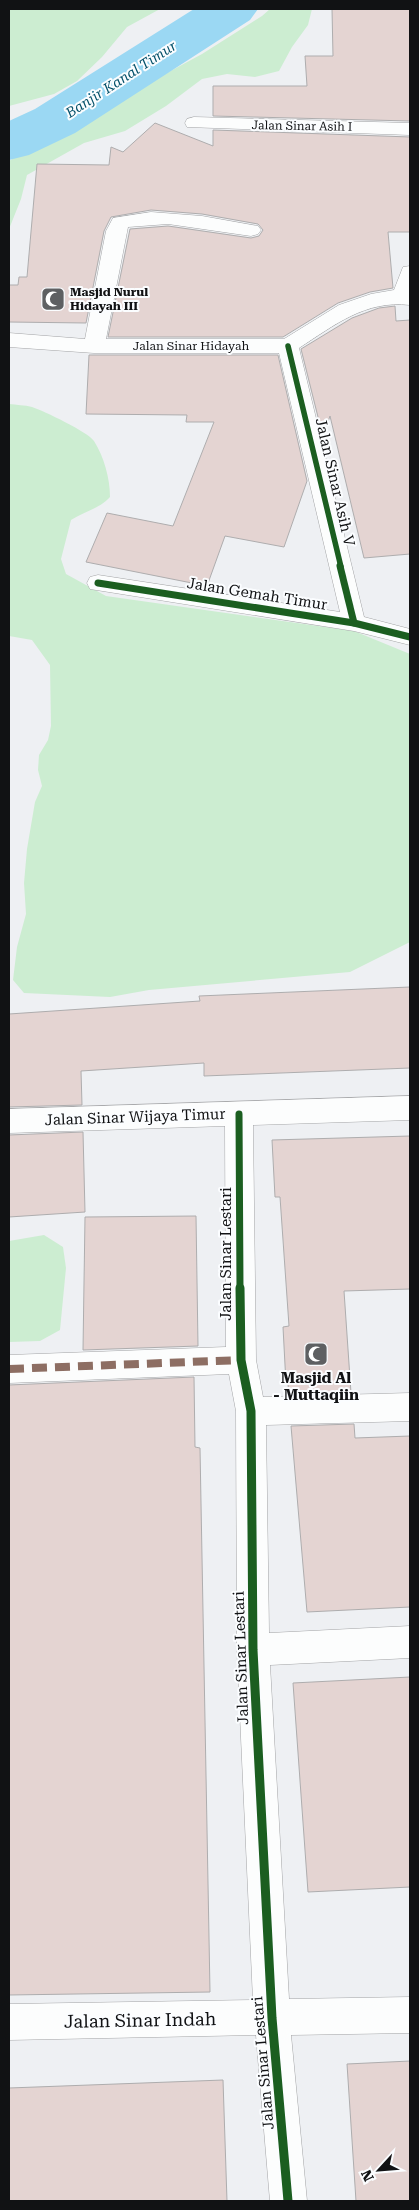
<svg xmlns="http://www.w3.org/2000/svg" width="419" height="2210" viewBox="0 0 419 2210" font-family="'Roboto Serif',serif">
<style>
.green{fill:#ccedd1}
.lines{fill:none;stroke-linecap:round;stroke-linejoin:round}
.river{fill:#9bd8f3;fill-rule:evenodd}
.building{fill:#e4d4d2;stroke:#aeadae}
.street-casing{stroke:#a3a4a6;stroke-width:1}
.street{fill:#fcfdfd;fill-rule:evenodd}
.quiet{stroke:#8d6e63;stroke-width:8;stroke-dasharray:15 8;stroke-linecap:butt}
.cycleway-far2-casing{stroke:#fbfdff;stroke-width:8}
.cycleway-far1-casing{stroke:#fbfdff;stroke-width:10}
.cycleway-casing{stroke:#fbfdff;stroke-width:12}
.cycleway-far2{stroke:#1b5e20;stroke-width:5.5}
.cycleway-far1{stroke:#1b5e20;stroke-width:7}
.cycleway{stroke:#1b5e20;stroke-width:9}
.labels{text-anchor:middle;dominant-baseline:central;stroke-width:4;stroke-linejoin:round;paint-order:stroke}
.far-street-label{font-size:12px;fill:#111214;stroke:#fbfdff}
.far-poi-label{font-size:12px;font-weight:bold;fill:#111214;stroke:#fbfdff;text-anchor:start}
.far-water-label{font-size:14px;font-style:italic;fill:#035069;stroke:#fbfdff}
.street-label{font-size:15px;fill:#111214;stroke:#fbfdff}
.poi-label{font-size:15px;font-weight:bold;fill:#111214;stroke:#fbfdff}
.near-street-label{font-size:18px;fill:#111214;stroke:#fbfdff}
</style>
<rect width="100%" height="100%" fill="#eef0f3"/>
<g class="green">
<polygon points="9,9 160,9 127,27 102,57 77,81 54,94 9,106"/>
<polygon points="270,9 312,9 308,25 292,47 279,71 255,77 227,74 202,79 166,106 125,131 84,143 27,175 21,199 9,229 9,161 105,103 141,87 202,54 262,16"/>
<path d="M9 404C16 405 25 405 32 407 44 411 88 432 94 441 104 457 110 478 110 497 99 509 85 511 71 520L61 559 66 574 106 596 354 631 410 654V942L350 972 149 990 110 997 24 993 13 980 17 947 26 914 24 883 27 849 35 802 42 786 38 770 39 755 48 740 51 726 50 665 32 640 9 636Z"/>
<polygon points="44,1235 63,1247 66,1268 60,1330 40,1341 9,1342 9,1241"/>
</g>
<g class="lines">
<polygon class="river" points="194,9 258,9 250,20 75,133 29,155 9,160 9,121 35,109"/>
</g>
<g class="building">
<polygon points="332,9 410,9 410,121 213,116 213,86 307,86 305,56 333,56"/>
<polygon points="155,123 213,146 213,130 410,137 410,232 388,232 393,288 370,292 338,303 283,337 108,337 130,229 168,226 251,238 259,236 263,230 258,224 202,214 151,210 111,217 104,231 86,323 9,322 9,285 18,285 19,277 27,277 37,164 109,165 111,147 123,152"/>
<polygon points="395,306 396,321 410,320 410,554 364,558 330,416 323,437 301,349 352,318 379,308"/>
<polygon points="89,355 278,355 307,481 284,547 225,536 207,586 86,562 107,513 173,526 214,422 186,422 187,415 86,414"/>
<polygon points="410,987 410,1068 204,1076 204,1063 81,1071 82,1105 9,1107 9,1014 200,1001 199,996"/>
<polygon points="83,1132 85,1212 9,1217 9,1135"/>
<polygon points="410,1136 410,1289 344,1291 351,1393 289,1394 288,1384 286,1384 283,1327 289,1326 280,1197 275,1197 272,1140"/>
<polygon points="196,1216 198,1346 83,1350 85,1217"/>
<polygon points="194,1377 195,1447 200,1448 210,1992 9,1995 9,1385"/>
<polygon points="354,1424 355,1438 410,1436 410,1607 307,1612 291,1426"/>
<polygon points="410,1677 410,1887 308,1892 293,1683"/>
<polygon points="410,2061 410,2201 356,2201 347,2064"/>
<polygon points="223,2080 227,2201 9,2201 9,2088"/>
</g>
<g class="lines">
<g class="street-casing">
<g id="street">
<polygon points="194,117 410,123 410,135 187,127 185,123 187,119"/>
<path d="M151 212 202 216 258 226 261 230 258 234 251 236 168 224 128 227 106 339H284L339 305 371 294 394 290 403 267 410 266V305C365 300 335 325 299 348L364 617 410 629V645L354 631 90 589 87 583 90 577 98 575 340 612 279 353H94L9 347V333L85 339 106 231 113 218Z"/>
<polygon points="410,1096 410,1120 253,1125 256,1360 263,1397 410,1393 410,1421 266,1425 269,1633 410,1626 410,1658 270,1665 289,1999 410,1997 410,2033 291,2035 307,2201 270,2201 256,2035 9,2040 9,2004 253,2000 237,1650 236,1411 229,1374 9,1383 9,1355 226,1347 225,1126 9,1133 9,1109"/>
</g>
</g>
<use href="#street" class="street"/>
<polyline class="quiet" points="9,1369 241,1360"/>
<g class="cycleway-far2-casing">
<polyline id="cycleway-far2" points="288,346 341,567"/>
</g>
<g class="cycleway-far1-casing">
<g id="cycleway-far1">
<polyline points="340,566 354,623"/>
<polyline points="98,583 354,623 410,637"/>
<polyline points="239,1114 240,1289"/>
</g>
</g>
<g class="cycleway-casing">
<polyline id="cycleway" points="240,1288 241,1360 251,1411 253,1650 272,2018 288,2201"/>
</g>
<use href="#cycleway-far2" class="cycleway-far2"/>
<use href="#cycleway-far1" class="cycleway-far1"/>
<use href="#cycleway" class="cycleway"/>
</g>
<defs>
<g id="mosque-square" transform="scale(1.25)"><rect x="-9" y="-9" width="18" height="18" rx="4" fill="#5e6062" stroke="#fbfdff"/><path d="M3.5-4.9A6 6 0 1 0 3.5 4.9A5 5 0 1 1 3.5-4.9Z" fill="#fff"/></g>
</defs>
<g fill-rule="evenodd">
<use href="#mosque-square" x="53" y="299"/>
<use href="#mosque-square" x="316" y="1354"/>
</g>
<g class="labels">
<g class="far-street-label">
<text transform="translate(302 126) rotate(1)">Jalan Sinar Asih I</text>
<text x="191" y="346">Jalan Sinar Hidayah</text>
</g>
<g class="far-poi-label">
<text x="70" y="292">Masjid Nurul<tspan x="70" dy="14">Hidayah III</tspan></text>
</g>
<g class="far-water-label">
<text transform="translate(121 79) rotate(-33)">Banjir Kanal Timur</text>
</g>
<g class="street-label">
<text transform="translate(335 482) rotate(77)">Jalan Sinar Asih V</text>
<text transform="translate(257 594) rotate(9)">Jalan Gemah Timur</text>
<text transform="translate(135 1117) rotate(-2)">Jalan Sinar Wijaya Timur</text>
<text transform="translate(226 1254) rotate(-90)">Jalan Sinar Lestari</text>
<text transform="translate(241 1658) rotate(-92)">Jalan Sinar Lestari</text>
<text transform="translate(263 2063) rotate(-95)">Jalan Sinar Lestari</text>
</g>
<g class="poi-label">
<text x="316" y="1378">Masjid Al<tspan x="316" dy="17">- Muttaqiin</tspan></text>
</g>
<g class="near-street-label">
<text transform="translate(140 2020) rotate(-1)">Jalan Sinar Indah</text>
</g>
</g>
<rect width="419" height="2210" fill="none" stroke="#111214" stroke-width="20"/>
<g transform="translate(379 2170) rotate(244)" stroke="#fbfdff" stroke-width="4" paint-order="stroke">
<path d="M0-4L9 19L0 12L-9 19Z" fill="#111214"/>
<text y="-8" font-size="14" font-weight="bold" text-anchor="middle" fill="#111214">N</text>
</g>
</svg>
